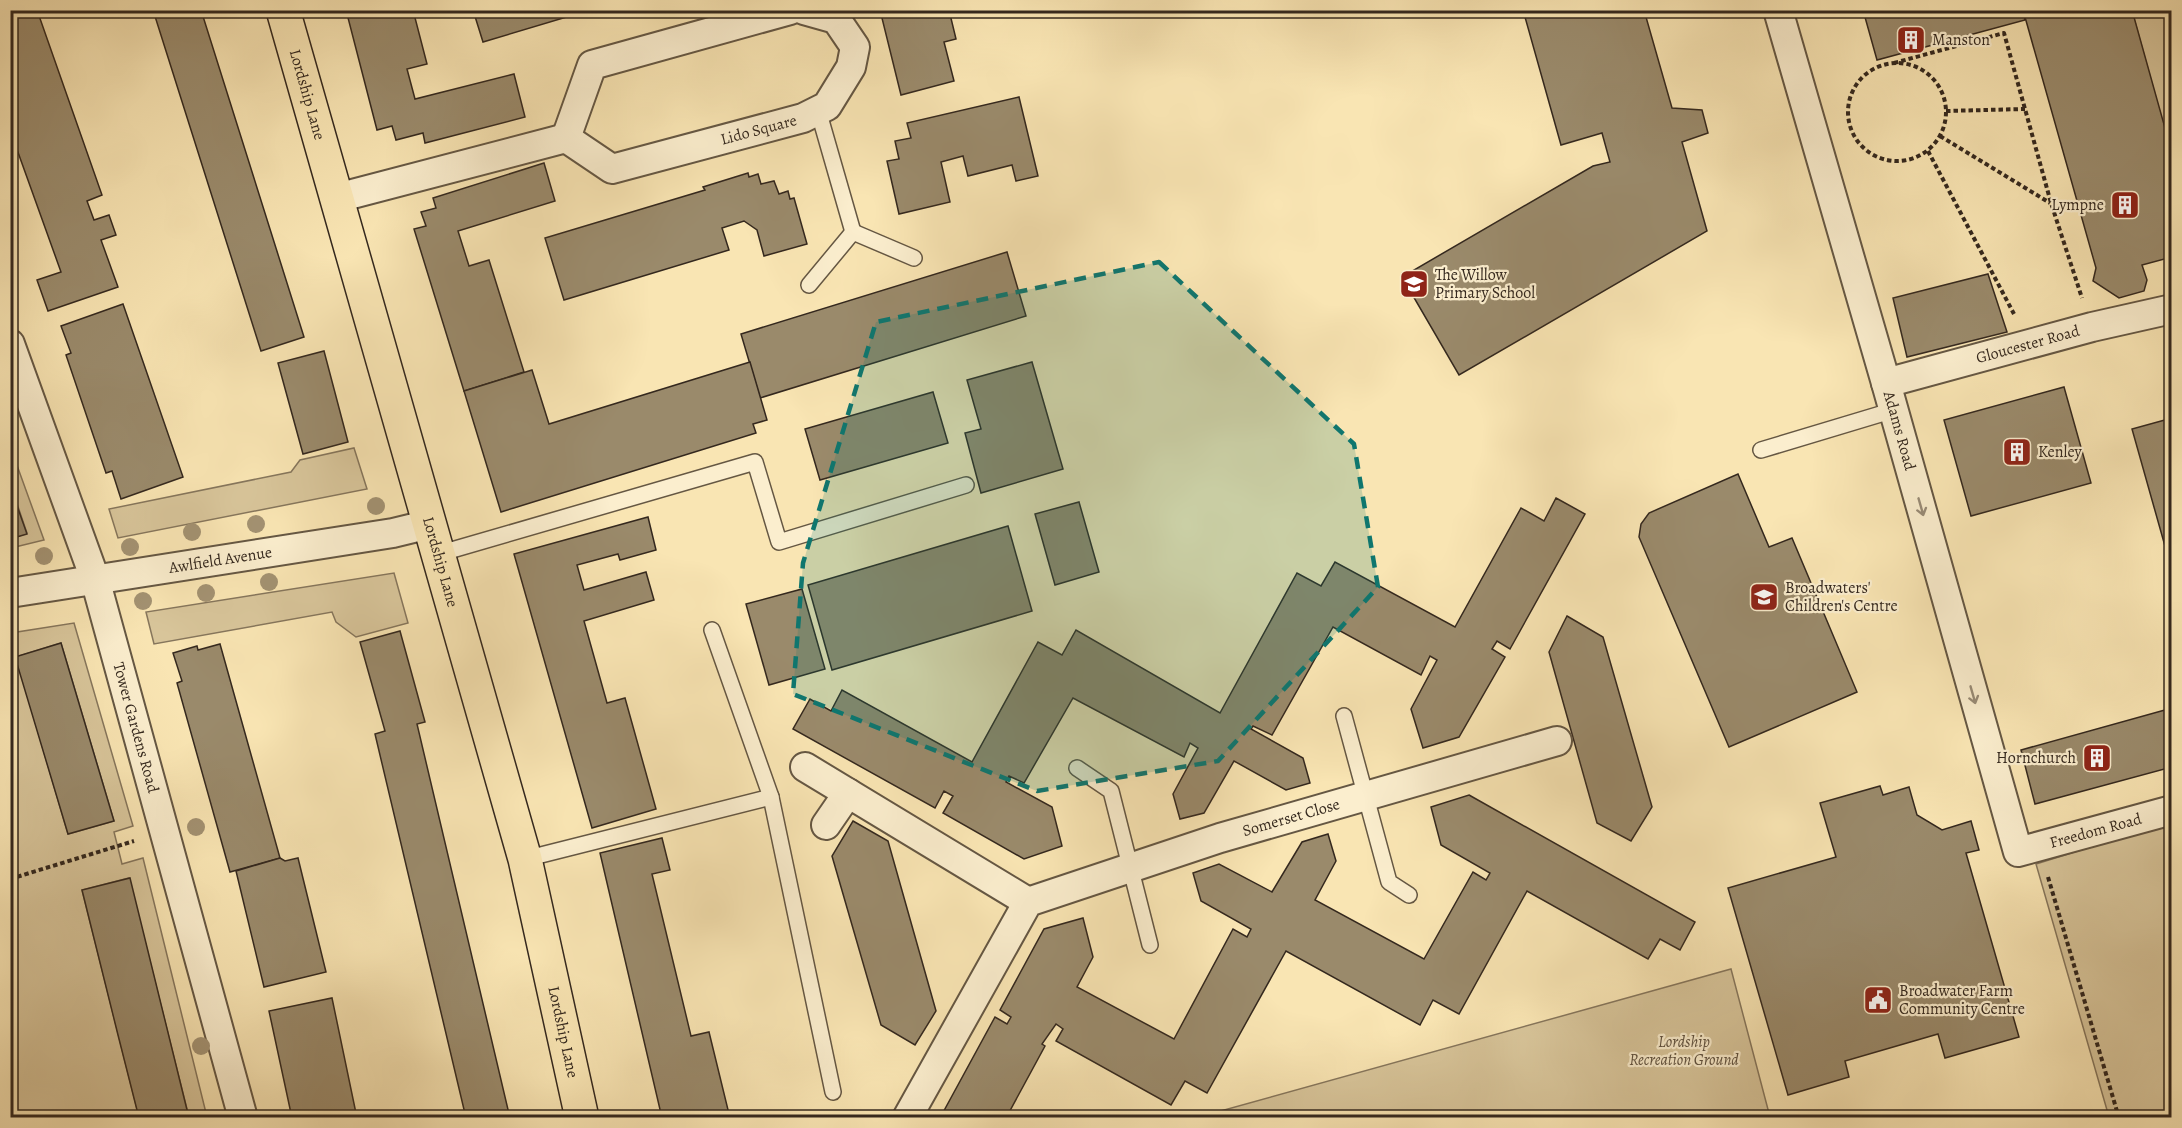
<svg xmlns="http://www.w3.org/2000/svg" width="2182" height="1128" viewBox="0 0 2182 1128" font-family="Alegreya,serif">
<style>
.green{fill:#d8c59a;stroke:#86765c;stroke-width:1.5;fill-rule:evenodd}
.building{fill:#9a8a6b;stroke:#34281e;stroke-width:1.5}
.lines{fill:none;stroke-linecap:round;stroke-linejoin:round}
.service-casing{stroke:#655743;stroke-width:18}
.minor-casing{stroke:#655743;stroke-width:32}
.primary-casing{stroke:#34281e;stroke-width:36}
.path{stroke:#34281e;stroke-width:4;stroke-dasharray:4.5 3;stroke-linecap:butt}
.service{stroke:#fbeece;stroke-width:15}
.minor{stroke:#fbeece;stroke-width:28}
.primary{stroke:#f9e5b3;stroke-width:33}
.tree{fill:#a39272}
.oneway{stroke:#988b76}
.marked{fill:#0f766e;fill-opacity:0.2;stroke:#0f766e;stroke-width:4.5;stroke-dasharray:12 8;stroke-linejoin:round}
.labels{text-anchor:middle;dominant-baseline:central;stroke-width:4.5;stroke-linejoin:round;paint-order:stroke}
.poi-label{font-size:16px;fill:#34281e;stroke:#fbeece;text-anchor:start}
.street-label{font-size:16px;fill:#34281e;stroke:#fbeece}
.park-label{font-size:16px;font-style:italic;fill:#5d4f3d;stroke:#fbeece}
</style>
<rect width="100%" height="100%" fill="#f9e5b3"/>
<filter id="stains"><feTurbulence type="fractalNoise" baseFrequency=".00333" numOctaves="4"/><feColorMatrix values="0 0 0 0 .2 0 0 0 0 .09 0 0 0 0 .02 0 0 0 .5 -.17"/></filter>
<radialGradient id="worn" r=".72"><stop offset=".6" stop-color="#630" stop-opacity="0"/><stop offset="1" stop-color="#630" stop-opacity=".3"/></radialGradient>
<g class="green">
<polygon points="2132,11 2171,11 2171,153"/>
<polygon points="10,446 44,540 11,548 11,539 27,533 11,486"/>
<polygon points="354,448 367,489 118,538 109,509 291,472 300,460"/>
<polygon points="394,573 408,623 356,637 336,622 332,612 154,644 146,612"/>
<path d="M74 623 133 826 114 832 122 864 143 858 207 1117H189L129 878 82 890 139 1117 11 1118V633ZM61 643 114 821 68 834 16 657Z"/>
<polygon points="2171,822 2171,1117 2109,1117 2036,864"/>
<polygon points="1731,969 1770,1117 1199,1117"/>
</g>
<g class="building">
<polygon points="10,10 37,10 102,195 87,201 94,220 109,215 116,235 101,240 118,287 48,311 37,280 61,272 10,130"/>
<polygon points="153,10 201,10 304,337 261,351"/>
<polygon points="346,10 413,10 427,64 407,69 415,99 514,74 525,117 425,143 423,133 396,140 392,126 377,130"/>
<polygon points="473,10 590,10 483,42"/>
<polygon points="880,10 949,10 956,39 944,42 954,81 901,95"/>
<polygon points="1523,10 1644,10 1672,108 1702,110 1708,133 1682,142 1707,231 1459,375 1402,277 1593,166 1610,162 1602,133 1561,145"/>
<polygon points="1863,10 2023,10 2025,20 1877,60"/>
<polygon points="2023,10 2132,10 2172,153 2172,257 2142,265 2147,280 2144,291 2119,298 2093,281 2096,268"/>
<polygon points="1019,97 1038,176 1016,181 1012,165 968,176 963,156 941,162 950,202 899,214 887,161 899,159 895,141 911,138 907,123"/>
<polygon points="544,163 555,201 458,231 469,266 489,260 524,372 464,391 414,229 426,226 421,212 436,208 433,198"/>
<polygon points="748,173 749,177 758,174 761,184 774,181 779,194 788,191 790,199 794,198 807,244 764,256 757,230 744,221 722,228 729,250 564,300 545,238 705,190 703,187"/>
<polygon points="1007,252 1026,316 760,398 741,334"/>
<polygon points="1988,274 2007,332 1907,357 1893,298"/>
<polygon points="123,304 183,477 121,499 112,471 106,473 66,355 71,353 61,326"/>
<polygon points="324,351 348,442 303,454 278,363"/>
<polygon points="750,362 767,420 753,424 756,433 501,512 464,391 532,370 549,424"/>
<polygon points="1032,362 1063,469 981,493 965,433 981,429 967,380"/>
<polygon points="2064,387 2091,483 1971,516 1944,420"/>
<polygon points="933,392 948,443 820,480 805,429"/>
<polygon points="2172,418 2172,571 2132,429"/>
<polygon points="1738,474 1769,547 1792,538 1857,692 1729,747 1639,537 1641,524 1649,513"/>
<polygon points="10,486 27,534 10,539"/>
<polygon points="1556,498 1585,514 1510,649 1497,641 1492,649 1505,657 1459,737 1423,748 1411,709 1437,660 1430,656 1421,675 1333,627 1272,735 1253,726 1251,729 1303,758 1310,783 1286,790 1234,761 1204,813 1180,819 1173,794 1198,748 1190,743 1184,757 1073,698 1024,783 1009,776 1006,782 1052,807 1062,846 1024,859 943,813 953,796 944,791 935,808 793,729 810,699 831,711 842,690 972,762 1038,642 1062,655 1076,630 1220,713 1297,573 1321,586 1335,562 1455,627 1521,508 1544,521"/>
<polygon points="1079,502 1099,572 1055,585 1035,514"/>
<polygon points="648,517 656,550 620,560 618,554 577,565 584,590 646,572 654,600 584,621 607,703 625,698 656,809 592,828 514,554"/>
<polygon points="1008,526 1032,611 832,670 808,585"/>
<polygon points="802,589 825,669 769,685 746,604"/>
<polygon points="1567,616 1603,637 1652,807 1631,841 1597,823 1549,652"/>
<polygon points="400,631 425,722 417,724 510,1118 466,1118 375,734 385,731 360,642"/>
<polygon points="61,643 114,821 68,834 15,657"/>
<polygon points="220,644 280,858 230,872 177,683 182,681 173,653 197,646 198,650"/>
<polygon points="2172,708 2172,767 2035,804 2021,750"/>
<polygon points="1880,786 1883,795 1909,787 1917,815 1942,830 1971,821 1979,850 1966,853 2019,1037 1945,1058 1938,1034 1845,1061 1849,1077 1788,1095 1728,888 1836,857 1820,803"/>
<polygon points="1469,795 1695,922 1680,950 1660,939 1648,959 1527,891 1459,1014 1433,1000 1420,1025 1286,951 1207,1093 1185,1081 1171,1105 1056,1041 1063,1029 1056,1024 1042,1044 1045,1046 1006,1118 940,1118 995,1017 1007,1024 1011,1017 1000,1010 1044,929 1083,918 1093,957 1077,987 1174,1039 1233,929 1247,937 1251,929 1201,901 1193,873 1219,864 1272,892 1302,842 1328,834 1336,861 1315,900 1424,959 1473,872 1486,880 1490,873 1441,845 1431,807"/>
<polygon points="853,821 888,841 936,1011 915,1045 881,1025 832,856"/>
<polygon points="662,838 670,870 652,874 691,1036 709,1032 730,1118 662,1118 600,853"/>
<polygon points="280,858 285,861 298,858 326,972 264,987 236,871"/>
<polygon points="130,878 189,1118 139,1118 118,1035 82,890"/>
<polygon points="332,998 357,1118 292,1118 269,1011"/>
</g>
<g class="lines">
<g class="service-casing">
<g id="service">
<polyline points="818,110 853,232"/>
<polyline points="853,232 914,258"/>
<polyline points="809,285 853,232"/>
<polyline points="1761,450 1894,410"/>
<polyline points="438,554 755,462 779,542 966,485"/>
<polyline points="712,630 771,797 833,1092"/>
<polyline points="1344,716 1389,882 1409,895"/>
<polyline points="1077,768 1111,791 1150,945"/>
<polyline points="525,859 771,797"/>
</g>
</g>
<g class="minor-casing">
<g id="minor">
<path id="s1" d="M1778 10 1886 383 2018 852 2172 810"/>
<polyline points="566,138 592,65 790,10"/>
<path id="s2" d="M337 198 566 138 612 169 803 118 827 106 851 67 855 47 836 19 804 10"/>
<path id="s3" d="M10 344 95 579 243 1118"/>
<path id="s4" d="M1886 383 2092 327 2172 309"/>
<path id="s5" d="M10 593 393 533 430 524"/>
<polyline points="805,767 1028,902"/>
<polyline points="826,825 848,793"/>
<path id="s6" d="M907 1118 1028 902 1220 838 1557 741"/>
</g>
</g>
<g class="primary-casing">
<g id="primary">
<path id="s7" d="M283 10 525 859 582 1118"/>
</g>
</g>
<g class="path">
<circle cx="1897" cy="112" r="49"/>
<polyline points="1894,63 2004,33 2051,203 2082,298"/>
<polyline points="1946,111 2025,109"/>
<polyline points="1940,136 2050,203"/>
<polyline points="1928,151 2014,314"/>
<polyline points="2048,877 2119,1118"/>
<polyline points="10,879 134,841"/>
</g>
<use href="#service" class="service"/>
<use href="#minor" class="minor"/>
<use href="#primary" class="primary"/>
</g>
<g class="tree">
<circle cx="376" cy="506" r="9"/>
<circle cx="256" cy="524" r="9"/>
<circle cx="192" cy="532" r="9"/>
<circle cx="130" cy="547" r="9"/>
<circle cx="44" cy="556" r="9"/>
<circle cx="269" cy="582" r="9"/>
<circle cx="206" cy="593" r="9"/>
<circle cx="143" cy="601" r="9"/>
<circle cx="196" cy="827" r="9"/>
<circle cx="201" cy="1046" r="9"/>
</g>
<defs><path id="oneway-shaft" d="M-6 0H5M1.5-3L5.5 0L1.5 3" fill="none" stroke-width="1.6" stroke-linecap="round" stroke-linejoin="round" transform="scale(1.5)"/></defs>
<g class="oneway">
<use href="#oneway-shaft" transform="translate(1921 507) rotate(74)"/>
<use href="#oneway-shaft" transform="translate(1973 695) rotate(74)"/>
</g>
<path class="marked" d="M1159 262 1354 444 1378 587 1218 761 1037 791 793 694 803 563 876 322Z"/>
<defs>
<g id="building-square" transform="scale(1.5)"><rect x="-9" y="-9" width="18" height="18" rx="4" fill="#8f2418" stroke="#fbeece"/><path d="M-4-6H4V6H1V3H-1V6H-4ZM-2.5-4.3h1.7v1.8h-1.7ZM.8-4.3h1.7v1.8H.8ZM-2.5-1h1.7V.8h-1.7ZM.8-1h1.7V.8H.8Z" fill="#fff"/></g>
<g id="school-square" transform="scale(1.5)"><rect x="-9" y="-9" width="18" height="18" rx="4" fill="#8f2418" stroke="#fbeece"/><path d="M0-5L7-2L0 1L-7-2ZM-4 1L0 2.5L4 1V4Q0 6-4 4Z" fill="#fff"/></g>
<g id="civic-square" transform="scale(1.5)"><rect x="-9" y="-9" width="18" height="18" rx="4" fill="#8f2418" stroke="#fbeece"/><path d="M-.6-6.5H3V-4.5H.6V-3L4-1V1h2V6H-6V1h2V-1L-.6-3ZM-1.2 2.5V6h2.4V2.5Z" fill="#fff"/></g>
</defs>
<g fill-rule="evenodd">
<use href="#building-square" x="1911" y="40"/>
<use href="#building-square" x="2125" y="205"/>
<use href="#school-square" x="1414" y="284"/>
<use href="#building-square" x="2017" y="452"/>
<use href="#school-square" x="1764" y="597"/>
<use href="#building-square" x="2097" y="758"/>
<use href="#civic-square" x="1878" y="1000"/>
</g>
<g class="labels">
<g class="poi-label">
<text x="1932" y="40">Manston</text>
<text x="2104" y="205" text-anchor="end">Lympne</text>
<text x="1435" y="275">The Willow<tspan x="1435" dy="18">Primary School</tspan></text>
<text x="2038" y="452">Kenley</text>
<text x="1785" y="588">Broadwaters'<tspan x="1785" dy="18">Children's Centre</tspan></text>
<text x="2076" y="758" text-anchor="end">Hornchurch</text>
<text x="1899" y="991">Broadwater Farm<tspan x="1899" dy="18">Community Centre</tspan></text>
</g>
<g class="street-label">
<text stroke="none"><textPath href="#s7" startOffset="88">Lordship Lane</textPath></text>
<text stroke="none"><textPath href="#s2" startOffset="444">Lido Square</textPath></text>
<text stroke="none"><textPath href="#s4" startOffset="147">Gloucester Road</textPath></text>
<text stroke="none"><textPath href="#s1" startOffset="438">Adams Road</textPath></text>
<text stroke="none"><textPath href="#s5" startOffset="213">Awlfield Avenue</textPath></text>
<text stroke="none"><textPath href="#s7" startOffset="574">Lordship Lane</textPath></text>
<text stroke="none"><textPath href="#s3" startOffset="404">Tower Gardens Road</textPath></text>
<text stroke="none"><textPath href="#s6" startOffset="524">Somerset Close</textPath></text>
<text stroke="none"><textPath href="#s1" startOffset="956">Freedom Road</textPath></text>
<text stroke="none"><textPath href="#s7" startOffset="1060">Lordship Lane</textPath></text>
</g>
<g class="park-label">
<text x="1684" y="1042">Lordship<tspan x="1684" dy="18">Recreation Ground</tspan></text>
</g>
</g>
<rect width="2182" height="1128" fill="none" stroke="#f9e5b3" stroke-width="36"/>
<rect x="12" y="12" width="2158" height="1104" fill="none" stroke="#34281e" stroke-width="3"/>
<rect x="18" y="18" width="2146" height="1092" fill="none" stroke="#34281e" stroke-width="1.5"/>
<rect width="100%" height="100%" filter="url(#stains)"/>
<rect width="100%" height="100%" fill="url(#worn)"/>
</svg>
